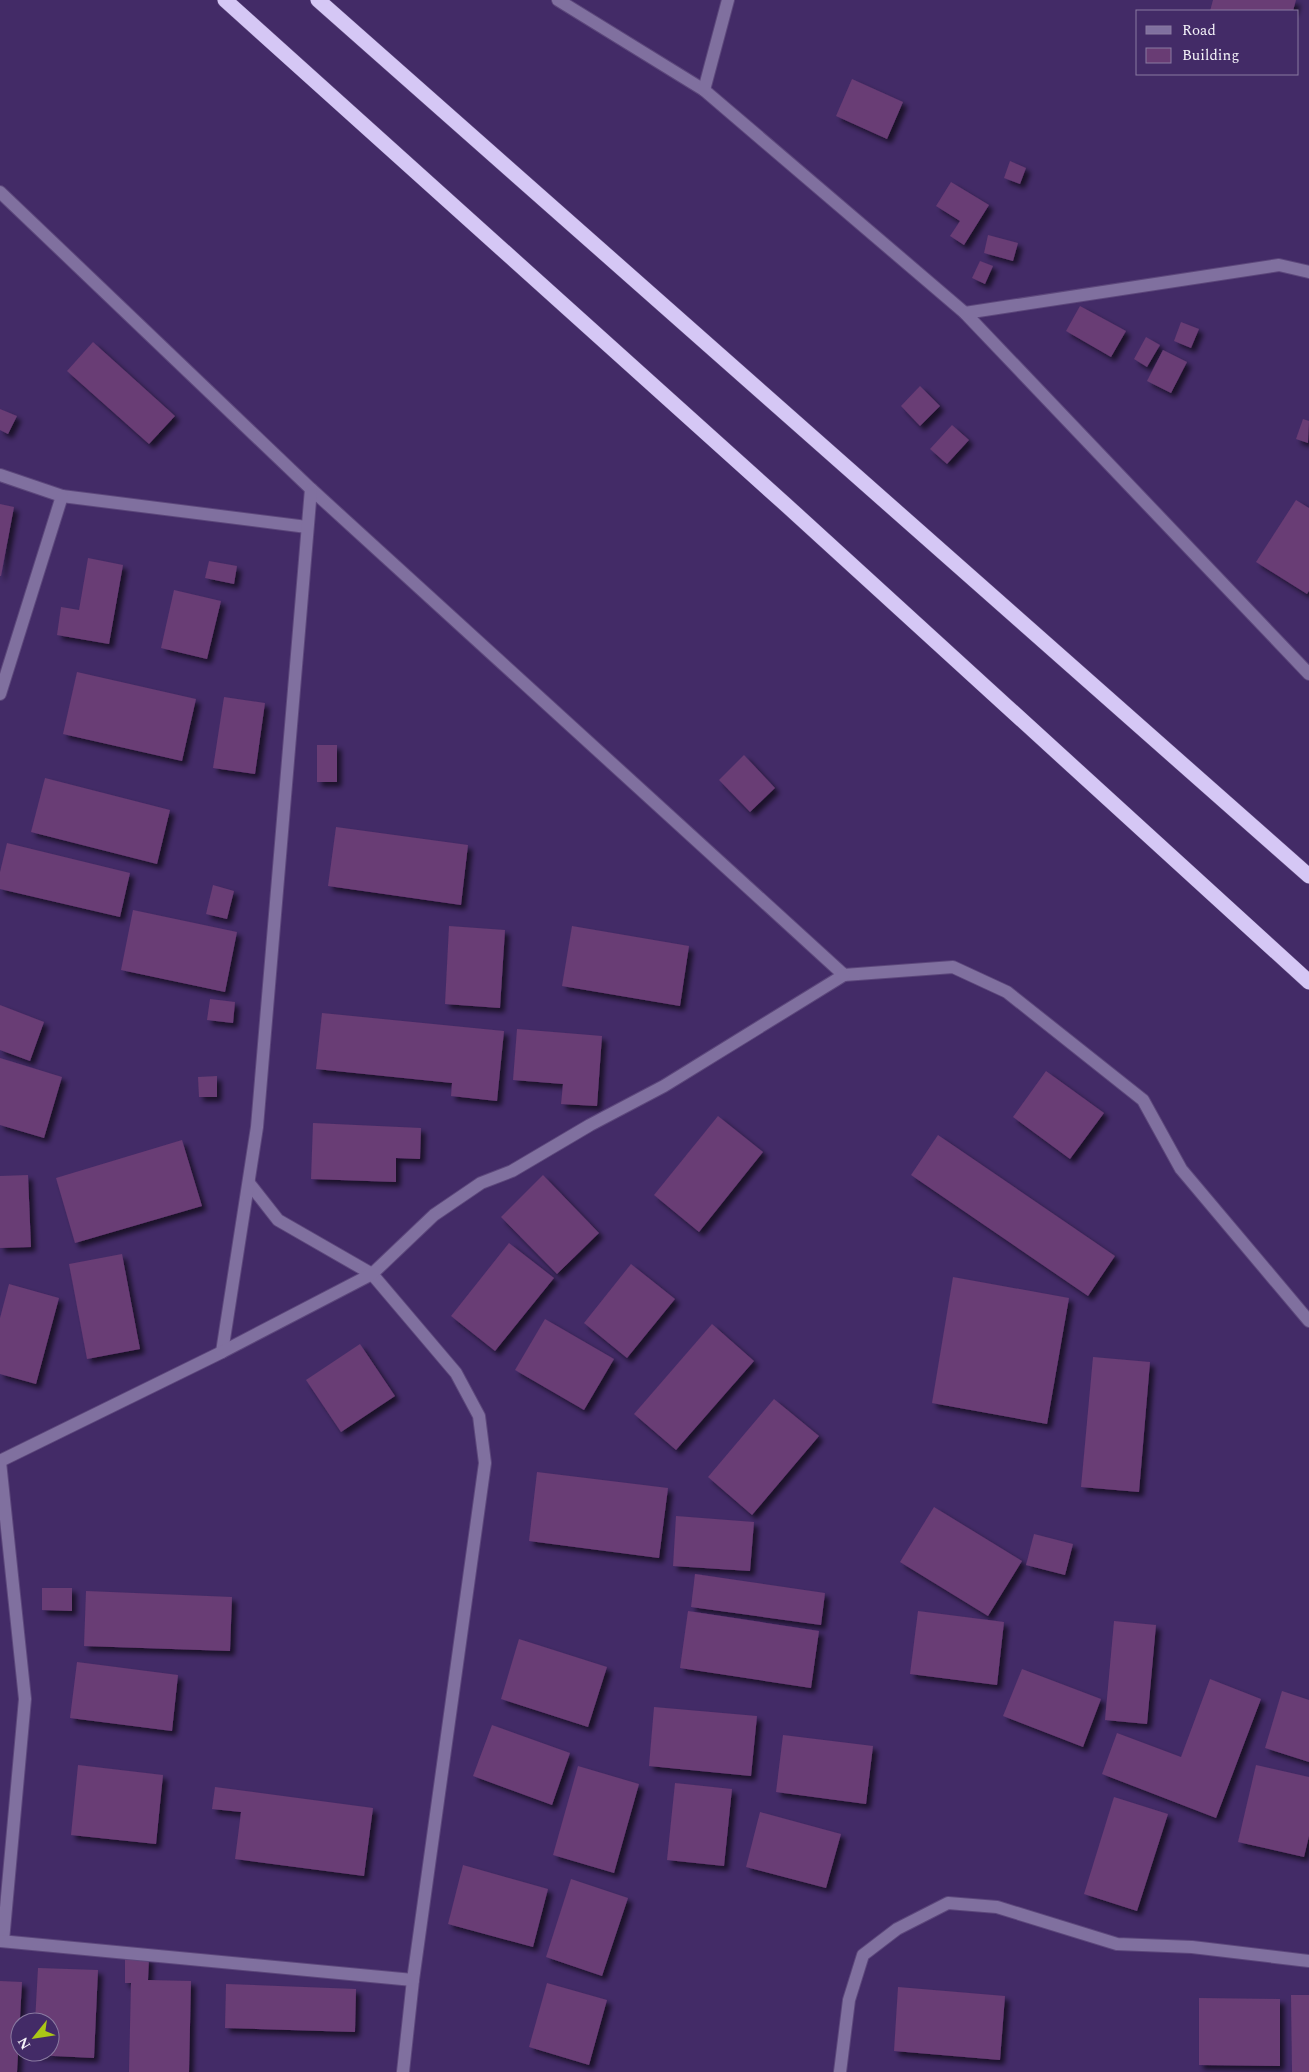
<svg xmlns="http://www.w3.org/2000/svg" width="1309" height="2072" viewBox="0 0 1309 2072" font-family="Spectral,serif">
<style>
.building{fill:#693c74;filter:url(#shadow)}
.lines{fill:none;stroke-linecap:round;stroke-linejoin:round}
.minor-casing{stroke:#5c477b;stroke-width:14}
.highway-casing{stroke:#5c477b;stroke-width:16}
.minor{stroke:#80709f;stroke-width:12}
.highway{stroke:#d5c7f5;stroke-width:15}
</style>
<defs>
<filter id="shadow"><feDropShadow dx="4.5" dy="4.5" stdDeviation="2.5" flood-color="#0009"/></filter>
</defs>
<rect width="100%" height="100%" fill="#432b67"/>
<g class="building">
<polygon points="1213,0 1296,0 1293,11 1210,11"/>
<polygon points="852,79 903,102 887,139 836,116"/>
<polygon points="1010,161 1026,168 1020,184 1004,178"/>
<polygon points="951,182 989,205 964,245 950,236 960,221 936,206"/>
<polygon points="988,235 1018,243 1013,261 984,253"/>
<polygon points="980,261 993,266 985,284 972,278"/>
<polygon points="1080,306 1126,331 1111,357 1066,331"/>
<polygon points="1181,322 1199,329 1191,348 1174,341"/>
<polygon points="1146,337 1160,345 1147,367 1134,359"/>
<polygon points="93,342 175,416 149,444 67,371"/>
<polygon points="1163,350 1187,362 1171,393 1147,381"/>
<polygon points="920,386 940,406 920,426 901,406"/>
<polygon points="0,409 17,416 8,434 0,430"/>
<polygon points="1303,419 1309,421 1308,443 1296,439"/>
<polygon points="952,425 969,440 947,464 930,449"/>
<polygon points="1296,500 1309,508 1309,591 1307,594 1256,562"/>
<polygon points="0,504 14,507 1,576 0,576"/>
<polygon points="88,558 123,565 109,644 57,635 61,607 79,610"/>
<polygon points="209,561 237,566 234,584 205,578"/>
<polygon points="174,590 221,601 207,659 161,648"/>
<polygon points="77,672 196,699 182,761 63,734"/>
<polygon points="224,697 265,703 255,774 213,768"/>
<rect x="317" y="745" width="20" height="37"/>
<polygon points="744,755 775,788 750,812 719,780"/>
<polygon points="45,778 170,810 157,864 31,832"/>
<polygon points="336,827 468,845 461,905 328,886"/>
<polygon points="7,843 130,873 120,917 0,889 0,872"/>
<polygon points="213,885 234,891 227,919 206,914"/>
<polygon points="133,910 237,932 225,992 121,970"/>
<polygon points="449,926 505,930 500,1008 445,1004"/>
<polygon points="572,926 689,946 680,1006 562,986"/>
<polygon points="210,999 235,1002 233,1023 207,1020"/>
<polygon points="0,1005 44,1022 30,1061 0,1050"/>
<polygon points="322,1013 504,1031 497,1101 451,1096 452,1083 316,1069"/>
<polygon points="517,1029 602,1036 597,1106 561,1104 563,1084 513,1080"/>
<polygon points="0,1058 62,1077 44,1138 0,1125"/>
<polygon points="1046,1071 1104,1113 1070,1159 1013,1117"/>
<polygon points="217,1076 217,1097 199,1097 198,1077"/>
<polygon points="718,1116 763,1152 699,1232 654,1195"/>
<polygon points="313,1123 421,1128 420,1159 396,1158 396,1182 311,1179"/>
<polygon points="938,1135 1115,1256 1088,1296 911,1175"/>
<polygon points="182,1140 202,1206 75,1243 56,1178"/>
<polygon points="28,1175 31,1247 0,1248 0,1176"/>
<polygon points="543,1175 599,1233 557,1274 501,1217"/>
<polygon points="509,1243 554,1278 495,1351 451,1316"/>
<polygon points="122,1254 140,1349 87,1359 69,1264"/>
<polygon points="631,1264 675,1299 627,1358 584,1323"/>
<polygon points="953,1277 1069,1298 1047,1424 932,1403"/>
<polygon points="9,1284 59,1298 36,1384 0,1374 0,1318"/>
<polygon points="545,1319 614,1359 584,1410 515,1370"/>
<polygon points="712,1324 754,1361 676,1450 634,1414"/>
<polygon points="360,1344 395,1396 341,1432 306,1380"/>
<polygon points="1093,1357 1150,1362 1139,1492 1081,1487"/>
<polygon points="774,1399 819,1436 752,1515 708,1477"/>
<polygon points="537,1472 668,1488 659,1558 529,1541"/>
<polygon points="934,1507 1022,1561 988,1616 900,1562"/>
<polygon points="676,1516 754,1522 750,1571 673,1566"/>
<polygon points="1034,1534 1073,1544 1065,1575 1026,1565"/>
<polygon points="695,1574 825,1593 821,1625 691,1607"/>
<polygon points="42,1588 72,1588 72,1611 42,1610"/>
<polygon points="86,1591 232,1597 230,1651 84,1646"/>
<polygon points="688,1611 819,1631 811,1688 680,1668"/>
<polygon points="918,1611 1004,1622 997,1685 910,1674"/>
<polygon points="1114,1621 1156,1625 1147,1724 1105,1720"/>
<polygon points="519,1639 607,1667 588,1727 501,1699"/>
<polygon points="77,1662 178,1675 172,1731 70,1718"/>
<polygon points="1022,1669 1101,1699 1083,1747 1003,1716"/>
<polygon points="1210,1679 1261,1699 1216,1818 1102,1774 1117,1733 1181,1757"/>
<polygon points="1282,1691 1309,1700 1309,1762 1265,1748"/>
<polygon points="654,1707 757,1716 751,1776 649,1766"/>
<polygon points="492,1725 570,1753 552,1805 473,1776"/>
<polygon points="783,1735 873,1746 866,1804 776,1792"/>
<polygon points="78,1765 163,1775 156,1844 71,1835"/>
<polygon points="1256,1765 1309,1777 1309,1836 1304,1857 1238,1842"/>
<polygon points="578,1766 639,1784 614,1873 553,1855"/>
<polygon points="675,1783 732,1789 724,1866 667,1860"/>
<polygon points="215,1787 373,1808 364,1876 235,1859 241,1812 212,1809"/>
<polygon points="1114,1797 1168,1814 1137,1911 1084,1894"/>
<polygon points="760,1812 841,1834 826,1888 746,1867"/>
<polygon points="463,1865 548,1889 533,1947 448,1924"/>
<polygon points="571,1879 628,1898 602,1976 546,1957"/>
<polygon points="125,1957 149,1958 148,1980 191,1981 189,2072 129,2072 131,1983 125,1983"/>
<polygon points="38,1968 98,1970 94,2058 34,2055 34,2052 50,2052 50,2022 35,2022"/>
<polygon points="0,1981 22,1982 17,2072 0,2072"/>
<polygon points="547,1983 607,2000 589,2065 529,2047"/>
<polygon points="226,1984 356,1989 355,2032 225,2028"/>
<polygon points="898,1987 1005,1996 1000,2060 894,2051"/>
<polygon points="1291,1995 1309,1995 1309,2072 1292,2072"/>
<polygon points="1199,1998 1280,1999 1280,2066 1199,2065"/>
</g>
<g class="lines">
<g class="minor-casing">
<g id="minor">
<polyline points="558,0 704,90 965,313 1309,674"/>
<polyline points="704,90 728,0"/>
<polyline points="0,192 311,489 844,975 953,967 1007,992 1143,1100 1181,1169 1309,1321"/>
<polyline points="965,313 1279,265 1309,272"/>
<polyline points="0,475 62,496 307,527"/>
<polyline points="0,694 62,496"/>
<polyline points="249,1183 278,1220 372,1274 456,1373 479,1416 485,1463 413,1980 403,2072"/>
<polyline points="222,1352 257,1127 311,489"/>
<polyline points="0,1461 222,1352 372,1274 434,1215 481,1183 512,1171 590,1125 664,1086 844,975"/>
<polyline points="0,1462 25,1699 3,1941"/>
<polyline points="0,1941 413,1980"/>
<polyline points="840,2072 849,2000 863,1955 897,1929 948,1903 997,1907 1117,1944 1192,1947 1309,1961"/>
</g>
</g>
<g class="highway-casing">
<g id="highway">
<polyline points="225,0 785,504 1309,982"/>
<polyline points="318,0 1309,876"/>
</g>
</g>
<use href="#minor" class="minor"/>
<use href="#highway" class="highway"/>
</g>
<rect x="1136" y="10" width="162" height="65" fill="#432b67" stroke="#8a7ba1"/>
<rect x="1146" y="26" width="25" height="8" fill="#80709f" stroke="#8a7ba1"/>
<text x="1182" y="35" font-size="15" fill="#f4f2f9">Road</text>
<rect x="1146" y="48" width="25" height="15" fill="#693c74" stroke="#8a7ba1"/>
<text x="1182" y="60" font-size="15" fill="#f4f2f9">Building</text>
<g transform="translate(35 2037) rotate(240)"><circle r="24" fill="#432b67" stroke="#8a7ba1"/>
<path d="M0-4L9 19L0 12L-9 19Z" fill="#abc716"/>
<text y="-8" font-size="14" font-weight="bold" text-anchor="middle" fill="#f4f2f9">N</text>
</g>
</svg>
